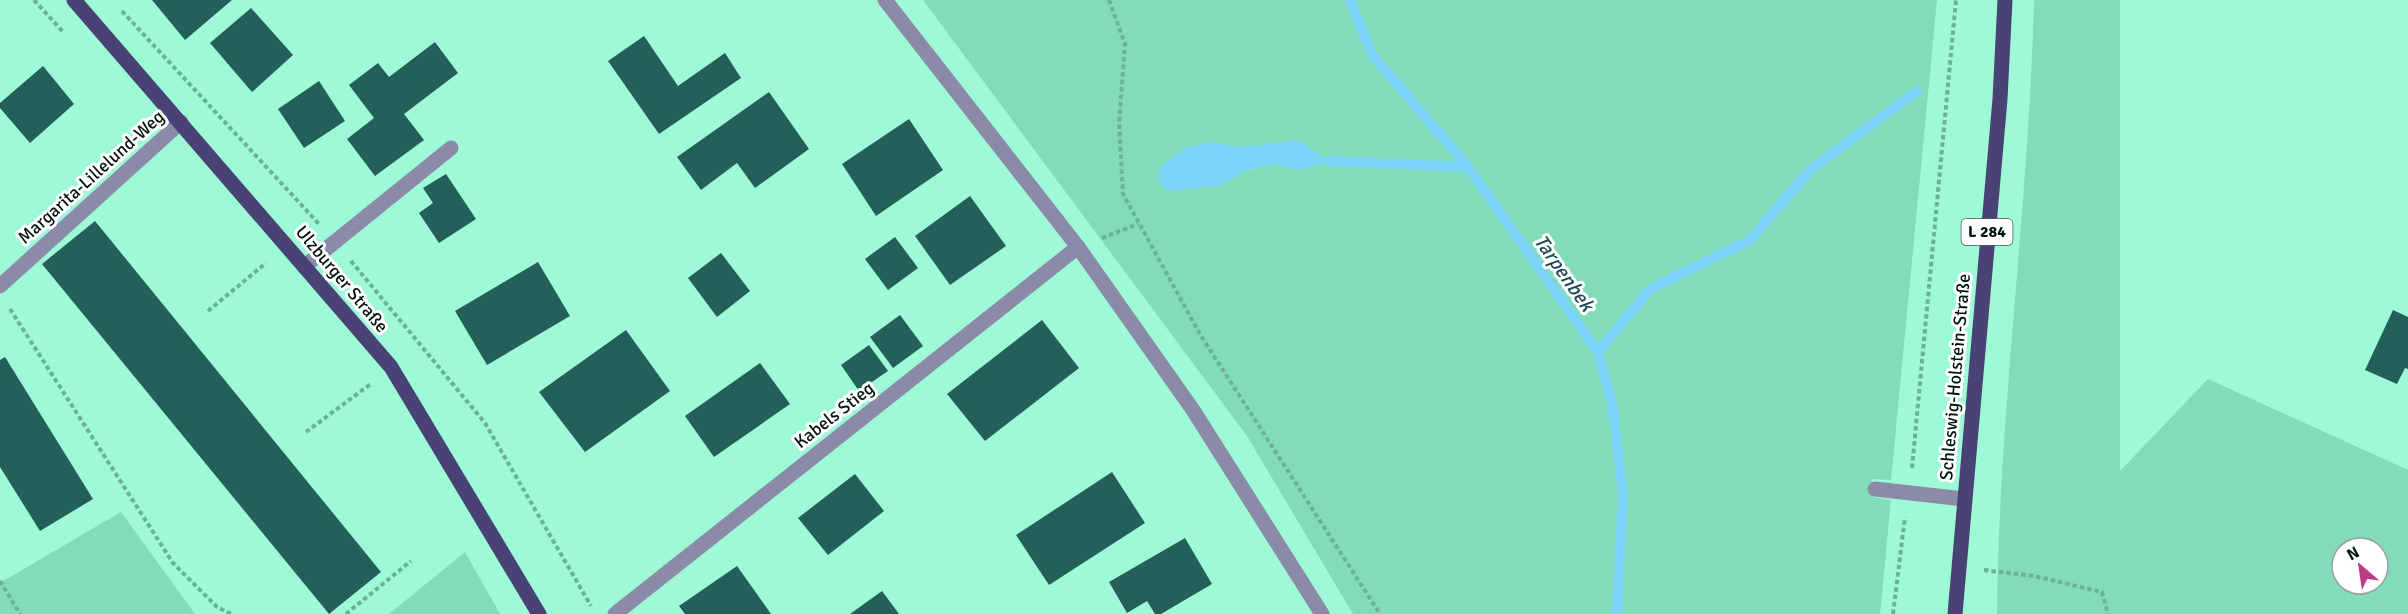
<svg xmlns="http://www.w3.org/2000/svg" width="2408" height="614" viewBox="0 0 2408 614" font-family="Signika,sans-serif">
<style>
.green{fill:#82dbb9;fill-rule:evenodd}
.water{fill:#7cd4fa}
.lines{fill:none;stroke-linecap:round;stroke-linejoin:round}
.stream{stroke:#7cd4fa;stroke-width:10}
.building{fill:#245f5a}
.path{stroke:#6cb297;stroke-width:4;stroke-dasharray:4.5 3;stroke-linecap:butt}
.minor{stroke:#8c8aa9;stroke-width:15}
.major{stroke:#484275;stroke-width:15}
.labels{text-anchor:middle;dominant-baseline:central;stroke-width:6;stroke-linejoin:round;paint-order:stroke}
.shield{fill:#fff;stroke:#4c5a54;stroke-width:1.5}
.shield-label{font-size:16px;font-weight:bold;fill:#00140b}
.street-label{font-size:18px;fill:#00140b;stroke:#fff}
.water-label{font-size:20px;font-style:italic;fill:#224959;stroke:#fff}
</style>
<rect width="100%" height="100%" fill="#9df9d6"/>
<g class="green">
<path d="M923 0H1937L1891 480 1872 479 1873 497 1891 500 1880 614H1353L1247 436ZM1297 140 1300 170 1274 164 1245 171 1219 186 1167 190 1211 142 1241 147Z"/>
<path d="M2034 0H2120V471L2208 379 2408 470V614H1997C1999 409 2029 205 2034 0ZM2342 548H2378V584H2342Z"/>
<polygon points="121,512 195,614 0,614 0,583"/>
<polygon points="465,552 500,614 389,614"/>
</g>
<polygon class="water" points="1297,140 1329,161 1300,170 1274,164 1245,171 1219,186 1167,191 1158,180 1161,166 1188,147 1211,142 1241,147"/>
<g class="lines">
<g class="stream">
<polyline points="1350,0 1373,56 1468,167 1598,352 1612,404 1623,493 1617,614"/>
<polyline points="1329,161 1468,167"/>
<polyline points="1598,352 1650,289 1750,240 1809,171 1917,91"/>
</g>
</g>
<g class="building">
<polygon points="152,0 232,0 185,40"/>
<polygon points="251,8 293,55 252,92 210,43"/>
<polygon points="644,36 678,86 725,53 741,78 659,134 608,61"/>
<polygon points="435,42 458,73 404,114 424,140 375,176 347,139 374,118 349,85 378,63 389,77"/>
<polygon points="43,66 74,104 30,143 0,108 0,103"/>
<polygon points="319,81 345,121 304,148 278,109"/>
<polygon points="769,92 809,149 755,188 737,163 701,190 677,157"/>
<polygon points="909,119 943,170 876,216 842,164"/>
<polygon points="446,174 476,219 439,243 419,213 433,203 423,188"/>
<polygon points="970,196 1006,246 950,285 915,236"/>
<polygon points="95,221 381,572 329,614 42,264"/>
<polygon points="895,237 918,268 888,290 865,259"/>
<polygon points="721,253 750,291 717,317 688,278"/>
<polygon points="538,262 570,316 487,365 455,311"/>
<polygon points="2393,310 2408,317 2408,369 2405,368 2397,384 2365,370"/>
<polygon points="900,315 923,346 893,368 870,337"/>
<polygon points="1042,320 1079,368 985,441 947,394"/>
<polygon points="626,330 670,391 585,452 539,392"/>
<polygon points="869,345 888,371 859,391 841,365"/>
<polygon points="5,357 93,499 40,531 0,467 0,360"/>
<polygon points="760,363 790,404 714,457 685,416"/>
<polygon points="1112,472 1145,523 1049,585 1016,535"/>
<polygon points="855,474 884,511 828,555 798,518"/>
<polygon points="1185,538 1212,584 1161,614 1155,614 1147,601 1127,613 1109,582"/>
<polygon points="737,566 771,614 685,614 679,606"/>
<polygon points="882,591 899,614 850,614"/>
</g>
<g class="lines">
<g class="path">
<polyline points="34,0 64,33"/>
<polyline points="1109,0 1125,44 1119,123 1123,194 1201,336 1380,614"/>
<polyline points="122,11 319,224"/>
<polyline points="1102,238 1138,224"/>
<polyline points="351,261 485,423 591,606"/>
<polyline points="10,309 173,563 217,607 231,614"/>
<polyline points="208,311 266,263"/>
<polyline points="306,432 372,383"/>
<polyline points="1912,468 1956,0"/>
<polyline points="1984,570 2034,576 2102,592 2108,614"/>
<polyline points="0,581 20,614"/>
<polyline points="346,614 411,561"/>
<polyline points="1893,614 1905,517"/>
</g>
<g class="minor">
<polyline points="885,0 1078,247 1193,410 1322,614"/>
<polyline points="305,266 451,148"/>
<polyline points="0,286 181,122"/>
<polyline points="1875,489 1964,499"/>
<polyline points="615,614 1078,247"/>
</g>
<g class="major">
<polyline points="74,0 391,367 539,614"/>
<polyline points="1955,614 2000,99 2005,0"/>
</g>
</g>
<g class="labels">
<rect class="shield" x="1961.5" y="219" width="51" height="26" rx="4.5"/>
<g class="shield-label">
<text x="1987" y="232">L 284</text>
</g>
<g class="street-label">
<text transform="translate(91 177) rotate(-42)">Margarita-Lillelund-Weg</text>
<text transform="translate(342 279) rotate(50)">Ulzburger Straße</text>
<text transform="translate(1955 377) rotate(-85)">Schleswig-Holstein-Straße</text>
<text transform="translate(834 415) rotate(-38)">Kabels Stieg</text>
</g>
<g class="water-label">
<text transform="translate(1564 273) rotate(55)">Tarpenbek</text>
</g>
</g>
<g transform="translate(2360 566) rotate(331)"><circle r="28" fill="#ffffff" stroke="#99a19d" stroke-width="1.5"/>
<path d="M0-4.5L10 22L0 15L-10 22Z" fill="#bb3c88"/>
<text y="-9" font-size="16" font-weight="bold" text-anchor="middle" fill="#00140b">N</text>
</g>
</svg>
